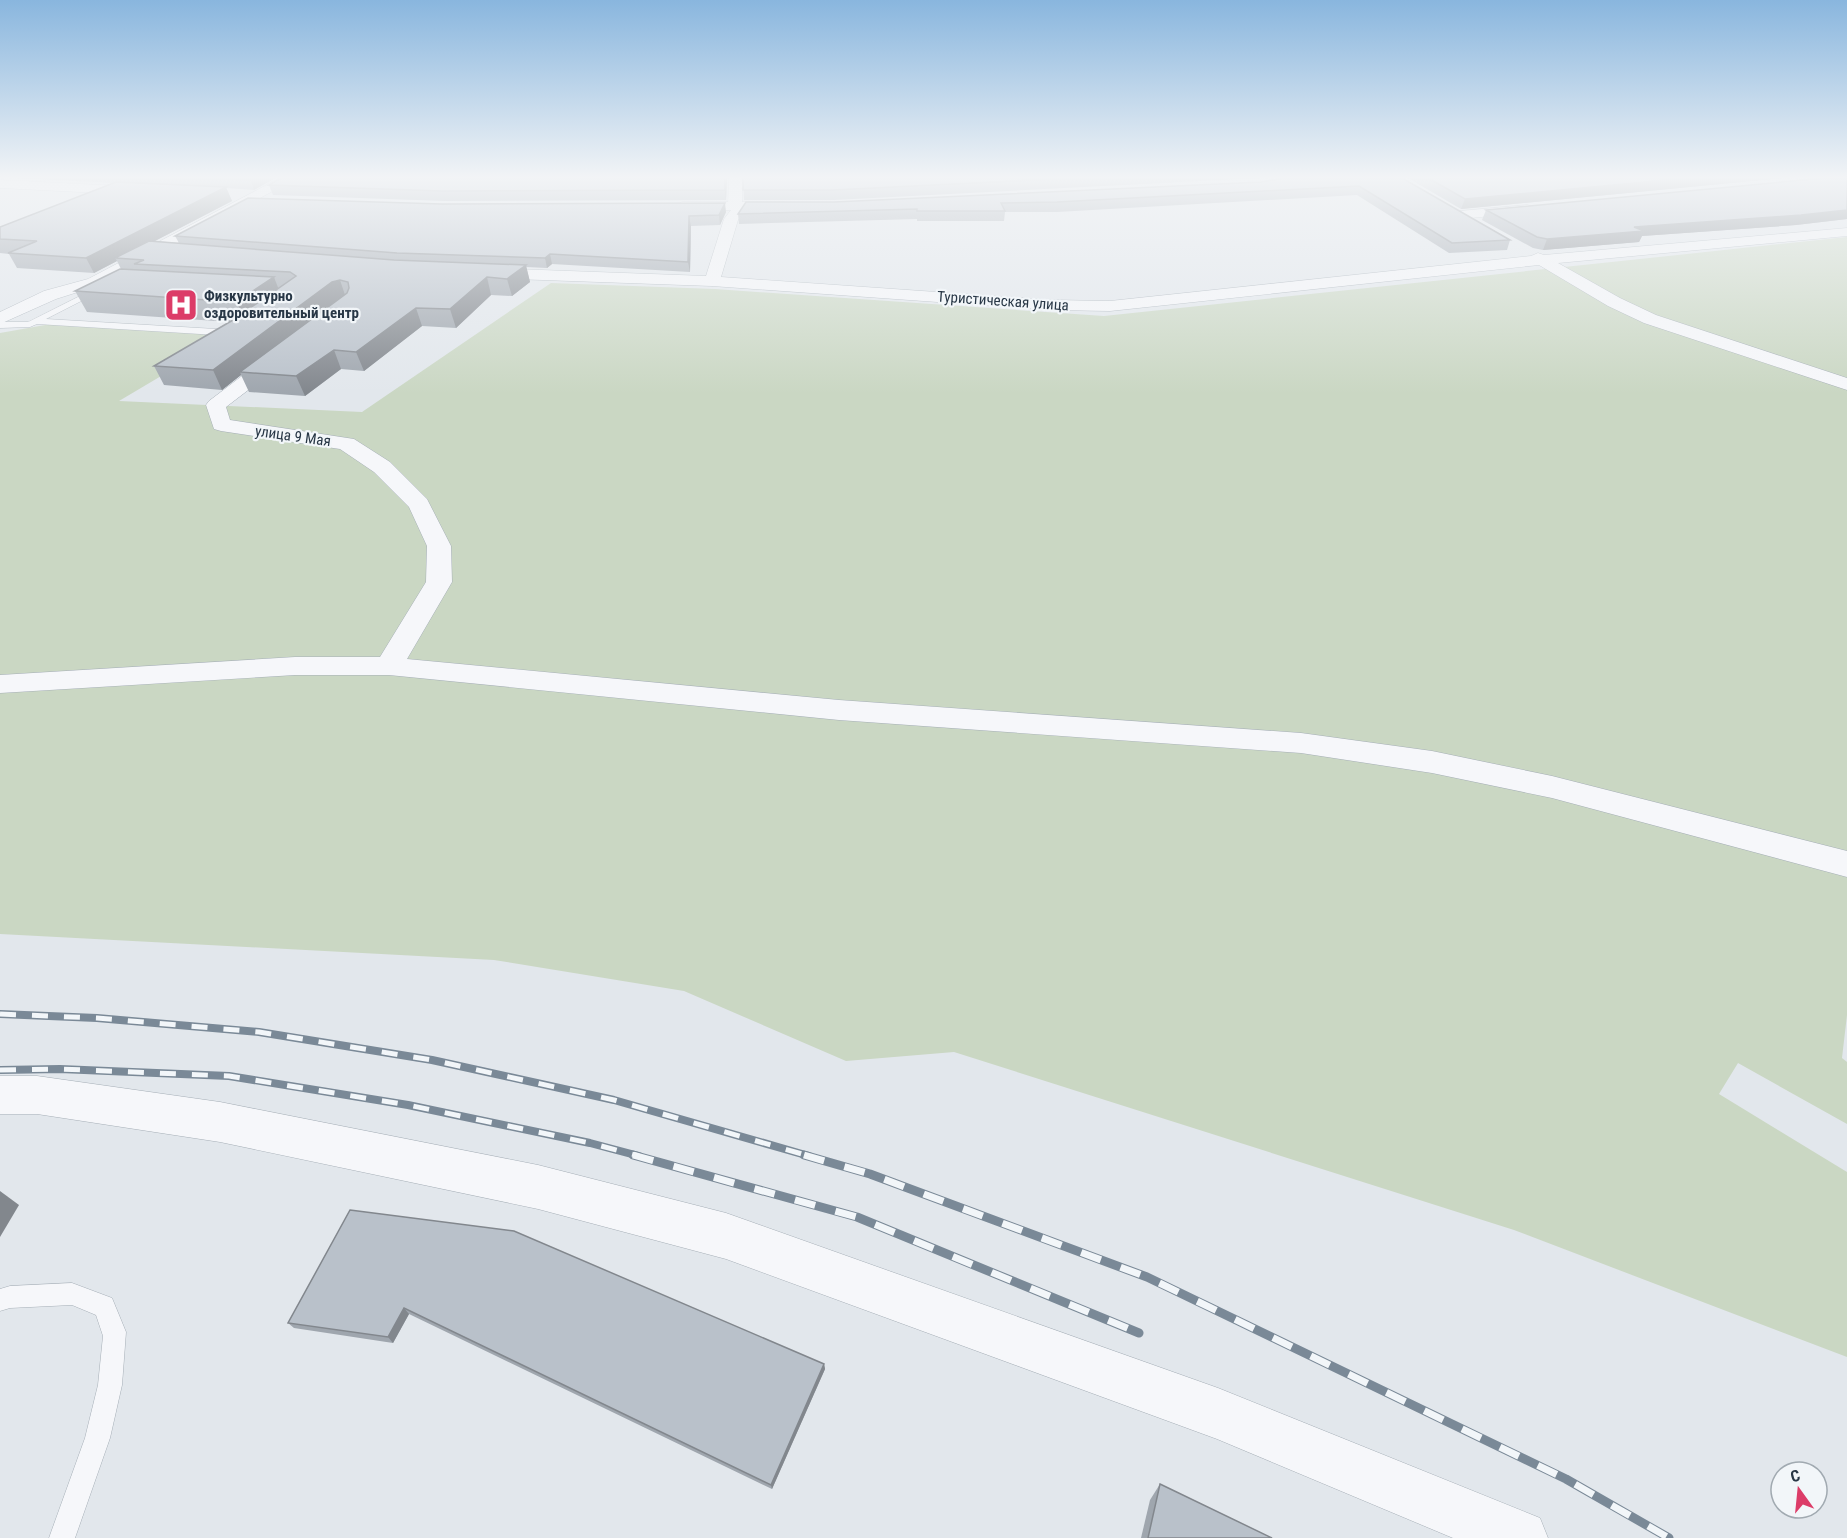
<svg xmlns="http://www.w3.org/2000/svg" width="1847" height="1538" viewBox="0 0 1847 1538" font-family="'Roboto Condensed',sans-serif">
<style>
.green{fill:#cad7c3}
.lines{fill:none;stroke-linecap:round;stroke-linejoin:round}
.lane-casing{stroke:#a6afb7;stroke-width:1}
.street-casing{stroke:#a6afb7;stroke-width:1}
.lane{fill:#f6f7fa;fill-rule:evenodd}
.street{fill:#f6f7fa;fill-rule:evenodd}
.rail-far1-casing{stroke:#7a8997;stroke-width:8}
.rail-casing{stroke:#7a8997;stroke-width:9}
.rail-far1{stroke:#f2f6f9;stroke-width:5;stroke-dasharray:16;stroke-linecap:butt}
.rail{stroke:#f2f6f9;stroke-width:7;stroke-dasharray:21;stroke-linecap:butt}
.wall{fill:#9fa6ae}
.shaded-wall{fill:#82878d}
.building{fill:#b9c1ca;stroke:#82878d;stroke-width:1.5}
.labels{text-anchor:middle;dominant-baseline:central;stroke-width:4.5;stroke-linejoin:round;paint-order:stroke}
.far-poi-label{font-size:15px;font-weight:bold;fill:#283746;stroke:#f2f6f9;text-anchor:start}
.far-street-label{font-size:15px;fill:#283746;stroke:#f2f6f9}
</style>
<rect width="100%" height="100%" fill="#e2e7ec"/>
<polygon class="green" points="1847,237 1847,1015 1842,1058 1847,1062 1847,1124 1738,1063 1719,1094 1847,1172 1847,1357 1514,1230 954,1052 846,1061 684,991 494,960 0,934 0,333 62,322 237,331 119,401 362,412 551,283 715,289 1104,316"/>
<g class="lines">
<g class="lane-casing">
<g id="lane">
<polygon points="96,288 99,288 99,292 46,319 233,330 237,333 233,336 37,324 30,327 0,328 0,322 28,322"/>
<polygon points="72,1283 112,1298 126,1332 122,1385 110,1438 75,1538 49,1538 85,1438 98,1385 103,1336 96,1315 72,1305 10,1308 0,1311 0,1289 10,1286"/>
</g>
</g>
<g class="street-casing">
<g id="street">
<polygon points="280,178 297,178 100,285 56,299 0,324 0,312 44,291 88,279"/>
<polygon points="729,178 742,178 742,202 785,202 792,206 785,210 746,210 738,220 721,277 1051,300 1110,301 1531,256 1538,253 1544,255 1847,228 1847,236 1558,263 1620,298 1656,315 1847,378 1847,390 1644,323 1608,306 1539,265 1110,311 1051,310 712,286 485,278 477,273 485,268 706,276 724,219 731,210 682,210 675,206 682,202 728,202"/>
<polygon points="0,180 141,187 148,191 141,195 0,188"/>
<polygon points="1528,205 1535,209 1533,212 1460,219 1453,215 1460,211"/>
<polygon points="278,352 285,354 287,358 285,362 226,407 230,420 354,439 390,462 427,499 451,546 452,582 407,659 839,700 1301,733 1432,751 1552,776 1847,851 1847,877 1552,798 1432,773 1301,753 839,720 389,675 295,675 0,693 0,675 295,657 380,657 426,582 427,546 409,507 374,472 340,449 221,431 214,429 206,405 209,401 271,354"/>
<polygon points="0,1076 37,1076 220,1102 538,1165 726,1213 1218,1388 1540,1518 1548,1538 1453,1538 1217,1439 726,1259 538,1209 220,1142 37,1114 0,1114"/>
</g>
</g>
<use href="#lane" class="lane"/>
<use href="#street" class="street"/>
<g class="rail-far1-casing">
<g id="rail-far1">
<polyline points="0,1014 97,1018 259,1032 432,1060 614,1100 809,1156"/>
<polyline points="0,1070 60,1069 229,1076 408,1105 590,1143 639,1156"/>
</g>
</g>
<g class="rail-casing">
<g id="rail">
<polyline points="633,1155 857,1217 1139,1333"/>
<polyline points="804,1155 870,1174 1147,1277 1566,1479 1669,1538"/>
</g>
</g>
<use href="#rail-far1" class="rail-far1"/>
<use href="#rail" class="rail"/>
</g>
<g class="wall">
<polygon points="15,178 275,178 254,190 226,188 232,201 155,241 179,243 175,236 726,212 720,225 691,226 690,272 552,264 547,268 526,267 530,282 512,296 491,295 456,328 422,326 364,371 341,369 305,396 249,392 241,375 222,390 164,385 154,366 230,322 87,312 75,291 121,269 117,261 94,273 17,268 9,254 0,253 0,227 114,183"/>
<polygon points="281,178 727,178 726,200 445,201 273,195 269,185"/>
<polygon points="743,178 1260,178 834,200 744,200"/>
<polygon points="1402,178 1510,240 1507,250 1449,253 1357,195 1057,212 1005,212 1004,221 917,221 917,219 739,224 738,214 834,202 1261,182"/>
<polygon points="1408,178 1783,178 1461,209"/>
<polygon points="1847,178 1847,219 1796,225 1642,236 1639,242 1543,250 1533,248 1482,220 1486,210"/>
<polygon points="350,1210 824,1364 825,1369 772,1489 409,1314 393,1343 294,1328 288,1323"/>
<polygon points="1160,1484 1272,1538 1141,1538 1150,1500"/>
</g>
<g class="shaded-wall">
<polygon points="254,178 275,178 254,190 251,180"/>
<polygon points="725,178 727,178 726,200 725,190"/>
<polygon points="1687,178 1783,178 1461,209 1465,199"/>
<polygon points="226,187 232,201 122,258 115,258 117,261 94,273 86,258"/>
<polygon points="725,203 726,212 720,225 719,215"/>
<polygon points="1847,210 1847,219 1796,225 1642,236 1639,242 1543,250 1547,239 1634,227"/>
<polygon points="689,216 691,226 690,272 688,262"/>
<polygon points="550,254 552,264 547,268 545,258"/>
<polygon points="526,265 530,282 512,296 507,279"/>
<polygon points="274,277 282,298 246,323 236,302"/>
<polygon points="487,277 491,295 456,328 450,309"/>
<polygon points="340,280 346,298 240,372 241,375 222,390 213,370 332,282"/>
<polygon points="416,308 422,326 364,371 356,352"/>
<polygon points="334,350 341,369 305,396 296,376"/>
<polygon points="0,1191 19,1205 0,1237"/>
<polygon points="404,1308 409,1314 393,1343 388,1337"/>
<polygon points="824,1364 825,1369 772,1489 771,1485"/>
</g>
<g class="building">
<polygon points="211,178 254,178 251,180"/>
<polygon points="281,178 725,178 725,190 442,191 269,185"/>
<polygon points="743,178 1072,178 833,190 743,190"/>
<polygon points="1284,178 1402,178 1510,240 1452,243 1359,186 1057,202 1001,203 1005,211 917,211 917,209 738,214 746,202 834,202 1261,182"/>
<polygon points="1428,178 1687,178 1465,199"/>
<polygon points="1824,178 1847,178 1847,210 1801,215 1634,227 1644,231 1547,239 1537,237 1486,210"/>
<polygon points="116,182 226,187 86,258 8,253 37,241 0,239 0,227"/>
<polygon points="248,198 442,204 725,203 719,215 689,216 688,262 550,254 545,258 397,253 175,236"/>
<polygon points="149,241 394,260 526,265 507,279 487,277 450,309 416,308 356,352 334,350 296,376 240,372 347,293 349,288 348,282 340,280 332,282 213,370 154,366 233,320 296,276 290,272 134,264 144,260 115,258"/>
<polygon points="120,269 274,277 236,302 75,291"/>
<polygon points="350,1210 514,1231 824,1364 771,1485 404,1308 388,1337 288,1323"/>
<polygon points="1160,1484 1272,1538 1148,1538"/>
</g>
<linearGradient id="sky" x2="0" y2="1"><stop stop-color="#89b6de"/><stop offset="0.45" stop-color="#f2f4f6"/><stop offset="1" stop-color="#f2f4f6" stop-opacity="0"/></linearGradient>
<rect width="1847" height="394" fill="url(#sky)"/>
<defs>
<g id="hospital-square" transform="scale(1.725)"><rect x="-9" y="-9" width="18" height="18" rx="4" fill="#dc3c68" stroke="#f2f6f9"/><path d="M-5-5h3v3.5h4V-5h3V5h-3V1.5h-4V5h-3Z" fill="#fff"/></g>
</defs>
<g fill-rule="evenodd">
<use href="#hospital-square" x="181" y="305"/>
</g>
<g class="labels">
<g class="far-poi-label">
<text x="204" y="296">Физкультурно<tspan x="204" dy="17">оздоровительный центр</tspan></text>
</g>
<g class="far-street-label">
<text transform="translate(1003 301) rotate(4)">Туристическая улица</text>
<text transform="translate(293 436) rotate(8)">улица 9 Мая</text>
</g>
</g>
<g transform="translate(1799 1490) rotate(345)"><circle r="28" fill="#f2f6f9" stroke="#a1aab1" stroke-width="1.5"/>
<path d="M0-4.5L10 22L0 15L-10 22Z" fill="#dc3c68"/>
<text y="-9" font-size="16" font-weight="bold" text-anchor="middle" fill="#283746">С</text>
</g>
</svg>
